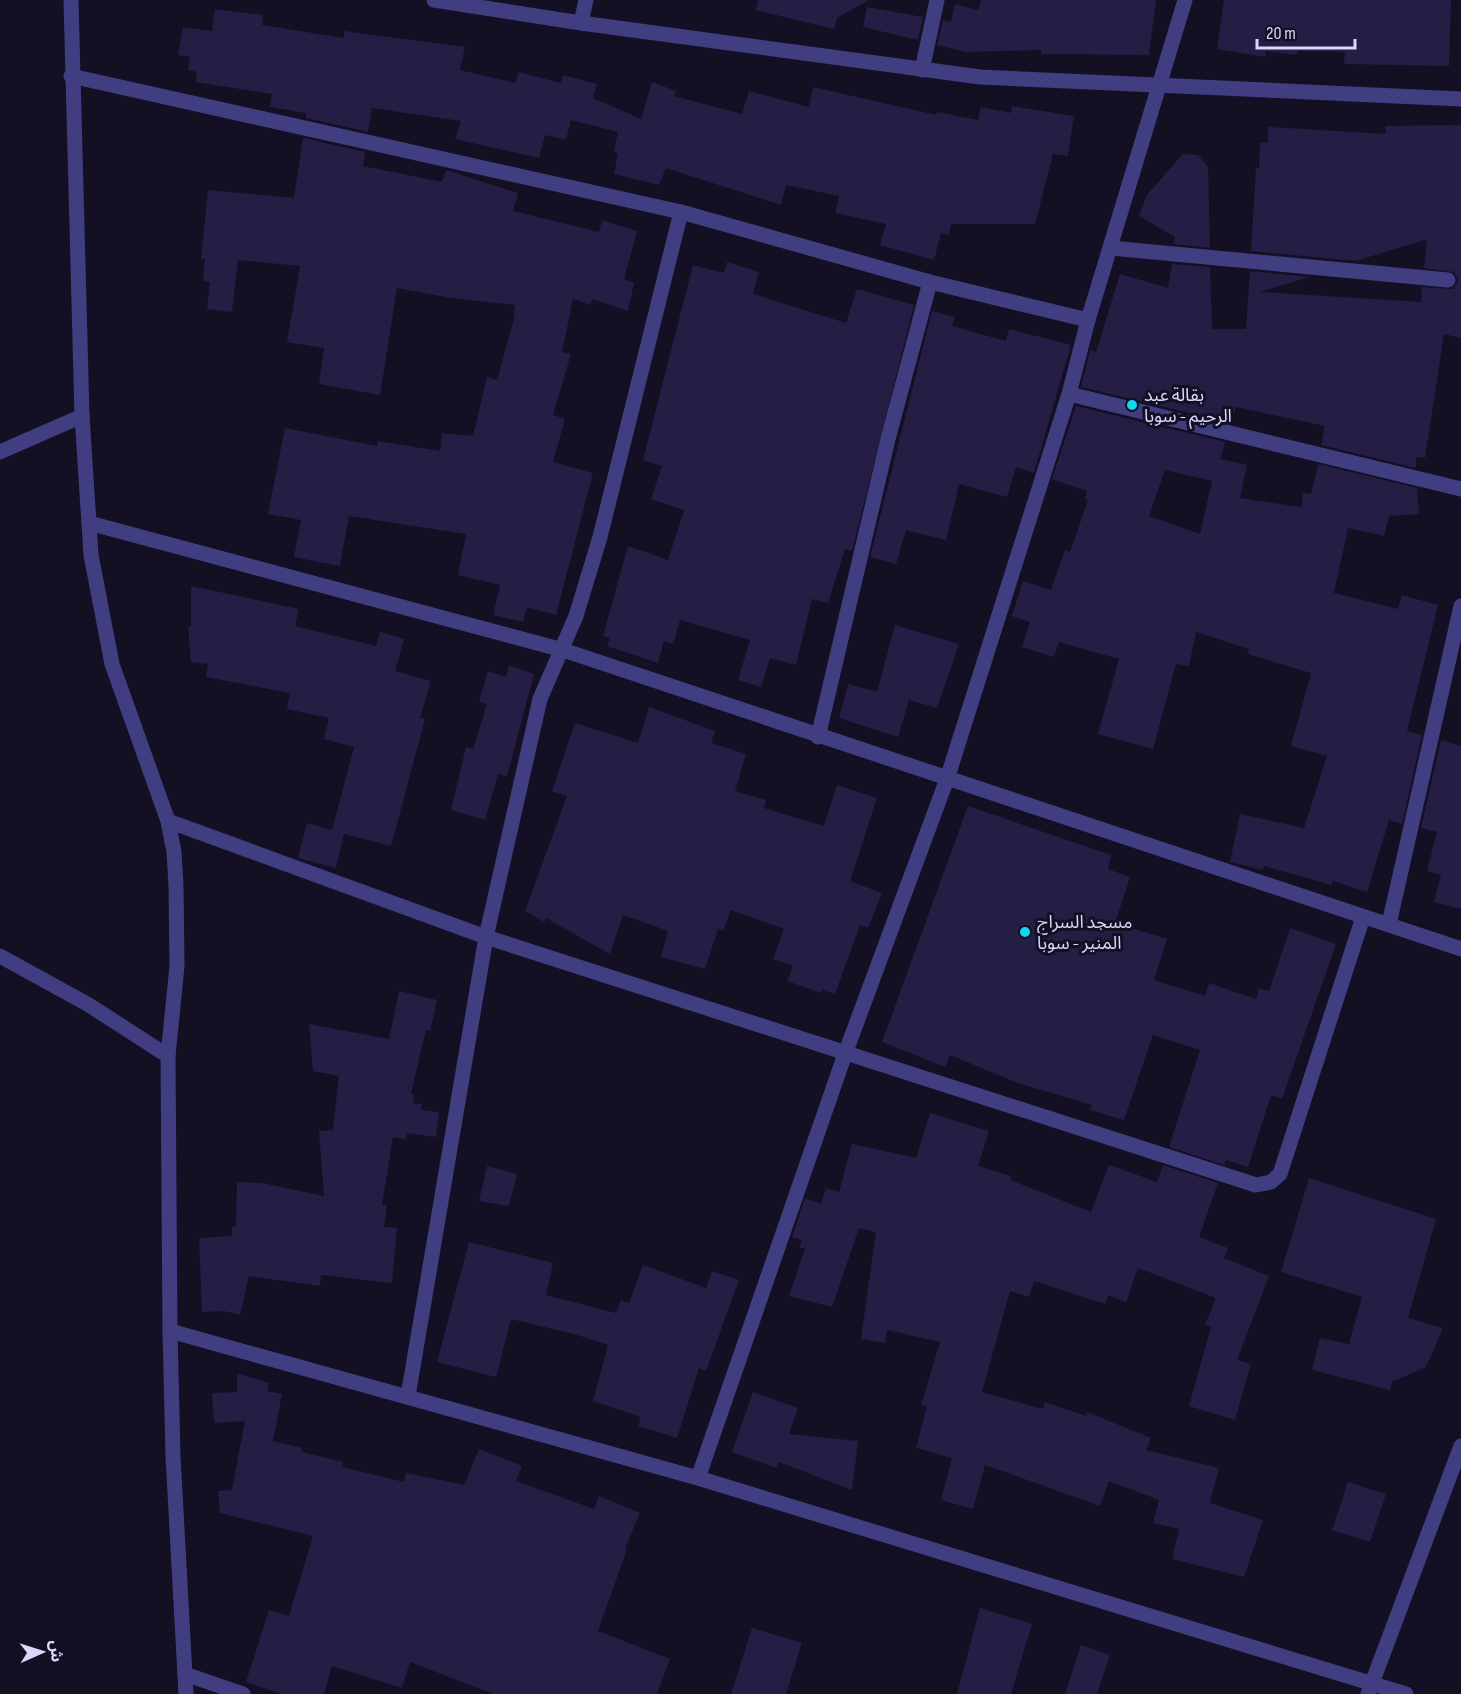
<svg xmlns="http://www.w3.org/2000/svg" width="1461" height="1694" viewBox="0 0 1461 1694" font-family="'Sofia Sans Condensed','Noto Sans Arabic',sans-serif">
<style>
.building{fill:#251d44;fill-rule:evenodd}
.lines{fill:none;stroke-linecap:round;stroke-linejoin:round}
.minor{stroke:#403e80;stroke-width:15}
.poi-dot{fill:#10d9ee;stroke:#131024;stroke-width:2}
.labels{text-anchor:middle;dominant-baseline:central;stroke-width:6;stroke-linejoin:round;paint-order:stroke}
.poi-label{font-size:18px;fill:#dad6fc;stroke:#131024;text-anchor:start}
</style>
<rect width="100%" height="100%" fill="#131024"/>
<g class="building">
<polygon points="758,0 869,0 837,18 834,29 756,10"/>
<polygon points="981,0 1156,0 1149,55 1041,54 1041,50 966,52 937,45 943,20 951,22 955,4 978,10"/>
<polygon points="1224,0 1451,0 1449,66 1344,64 1345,52 1298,51 1297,55 1266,51 1265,57 1217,49"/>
<polygon points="867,7 923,17 918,40 863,27"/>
<polygon points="215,9 263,15 262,25 344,38 344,31 465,47 460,70 515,83 518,72 561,83 563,75 597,84 593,98 641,119 652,82 676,91 674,96 742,114 749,91 809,107 813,87 936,115 937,112 978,120 981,107 1011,113 1012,106 1074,116 1068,156 1053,154 1035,224 951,224 949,235 941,233 934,260 880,245 886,224 835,213 839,196 786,185 781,205 666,168 659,185 614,174 618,154 614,151 618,132 571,120 566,140 545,135 539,158 455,139 461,121 372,108 368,132 306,118 306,113 270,107 272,94 196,82 197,72 188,70 190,57 178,55 183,27 212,31"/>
<polygon points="1461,125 1461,338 1444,334 1425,458 1416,457 1416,468 1321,445 1325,426 1236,407 1231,423 1081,387 1090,350 1096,352 1120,274 1168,288 1172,264 1210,267 1212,329 1246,329 1250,271 1309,277 1260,292 1421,302 1422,287 1453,289 1458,281 1454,272 1424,268 1427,239 1356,261 1251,251 1256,167 1259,168 1260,143 1268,143 1268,127 1386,134 1385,126"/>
<polygon points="303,138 365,152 363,166 442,182 446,170 518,193 513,211 599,232 602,220 637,231 624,279 634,283 628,311 592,299 591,305 573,299 562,352 571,354 553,415 565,419 553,462 593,473 556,615 527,607 523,622 493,615 500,585 458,575 466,534 349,516 340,566 294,557 301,520 268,514 285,428 377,446 378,441 440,451 442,433 473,436 487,377 497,380 515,315 513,314 515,305 451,298 397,288 380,395 319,384 324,348 287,342 300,266 238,260 232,312 207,309 210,282 203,281 205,259 201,259 208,190 294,198"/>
<polygon points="1183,154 1198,155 1208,167 1210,248 1174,244 1175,237 1139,216 1147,195"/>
<polygon points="727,262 759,272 753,294 846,323 857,289 914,305 852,551 845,549 828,603 812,599 796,665 770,658 761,687 738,680 750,640 680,620 673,644 664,641 658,663 607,646 610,638 603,636 628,546 668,560 684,510 651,499 662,466 643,460 693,265 724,273"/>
<polygon points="932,311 955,317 952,326 1006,341 1009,329 1071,345 1034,473 1016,467 1007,497 959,484 946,540 906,530 896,564 870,557"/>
<path d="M1076 406 1225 442 1220 459 1247 465 1240 498 1301 507 1303 493 1311 494 1318 464 1417 488 1419 514 1389 516 1384 536 1348 528 1334 593 1398 609 1402 595 1438 605 1407 731 1422 735 1402 824 1389 820 1367 892 1333 881 1332 885 1264 866 1263 870 1230 862 1240 814 1304 828 1327 756 1291 746 1311 673 1248 654 1249 649 1196 632 1189 666 1176 664 1153 749 1098 734 1119 659 1059 642 1054 657 1022 647 1030 622 1012 616 1023 581 1051 590 1065 550 1070 552 1088 500 1085 499 1087 491 1052 479ZM1165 470 1212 481 1200 534 1149 516Z"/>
<polygon points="191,586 299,609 295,626 376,646 380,632 404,639 395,671 431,681 420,718 425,719 391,846 344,834 336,868 298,858 307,823 332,830 354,747 324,739 329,718 287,709 290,693 206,677 208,664 191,662 188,626 191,626"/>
<polygon points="895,625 959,644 937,708 909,700 898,737 839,718 848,684 877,692"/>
<polygon points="509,665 534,674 507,776 498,774 485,820 451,810 466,747 473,749 487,704 479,702 488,671 506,677"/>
<polygon points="649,707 715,731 711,743 746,754 735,791 766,800 764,808 824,826 837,785 877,798 850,881 882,893 868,928 860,925 835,994 822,990 821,993 787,981 793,966 773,959 784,929 731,910 723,931 718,929 705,969 661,957 668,931 623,915 610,954 546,918 544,922 525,911 567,796 552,791 575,723 638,743"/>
<polygon points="1441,740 1461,746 1461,909 1434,902 1441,875 1427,871 1437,832 1421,828"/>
<polygon points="968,806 1111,855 1108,869 1130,877 1115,923 1167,939 1154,980 1205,996 1209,983 1256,999 1259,988 1269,991 1290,928 1336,944 1282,1099 1271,1095 1248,1167 1226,1160 1224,1165 1169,1147 1200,1050 1153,1035 1124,1120 1090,1110 1092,1105 1018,1083 950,1055 945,1067 882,1042"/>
<polygon points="399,991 437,1000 430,1031 426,1030 411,1094 414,1094 413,1103 422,1104 421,1110 439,1112 436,1137 407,1133 406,1140 393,1137 382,1205 387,1205 384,1227 397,1228 392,1283 321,1275 320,1286 249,1276 240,1315 224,1311 202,1312 199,1238 232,1236 232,1227 236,1227 237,1182 262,1183 324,1196 319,1131 333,1130 339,1076 313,1071 309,1024 389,1039"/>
<polygon points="930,1113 989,1131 978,1166 1011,1176 1010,1180 1091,1212 1109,1165 1157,1182 1163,1165 1218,1183 1199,1237 1228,1248 1224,1258 1269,1276 1237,1360 1251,1364 1235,1420 1189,1406 1211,1327 1205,1325 1216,1298 1138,1268 1126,1302 1108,1295 1105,1304 1034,1281 1029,1297 1010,1291 982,1392 1043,1409 1045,1402 1086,1416 1087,1412 1151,1438 1146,1450 1219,1468 1210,1503 1263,1520 1244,1577 1172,1559 1179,1529 1153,1523 1159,1500 1109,1481 1100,1506 985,1465 973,1509 941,1500 952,1458 916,1448 927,1406 921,1405 940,1342 887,1330 885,1343 861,1339 876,1232 859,1228 832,1307 789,1296 805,1249 799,1247 802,1240 792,1237 805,1198 821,1204 826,1188 839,1192 852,1144 916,1158"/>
<polygon points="487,1166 517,1174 509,1206 479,1201"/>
<polygon points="1309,1178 1436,1219 1408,1318 1443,1328 1426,1367 1392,1382 1390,1390 1312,1370 1320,1338 1349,1344 1362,1297 1281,1272"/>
<polygon points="469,1242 553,1263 546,1295 616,1313 621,1300 629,1303 643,1265 706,1288 712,1271 739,1280 706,1371 699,1368 677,1438 638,1426 641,1417 593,1401 608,1345 574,1334 511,1319 496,1377 437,1362"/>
<polygon points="237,1373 269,1383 267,1391 282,1394 273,1441 302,1448 301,1452 343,1462 342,1467 404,1482 406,1473 464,1485 479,1449 522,1466 516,1481 594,1509 599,1496 640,1513 625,1548 627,1549 598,1631 670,1659 657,1694 493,1694 410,1662 402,1688 332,1666 324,1694 282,1694 246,1682 269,1610 289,1616 313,1536 220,1513 218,1491 232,1490 245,1421 214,1423 212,1393 237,1392"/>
<polygon points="753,1392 798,1408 789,1434 858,1441 852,1490 779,1462 777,1468 732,1452"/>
<polygon points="1348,1482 1386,1494 1370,1542 1332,1530"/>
<polygon points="980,1608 1032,1624 1011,1694 957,1694"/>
<polygon points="752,1628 802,1643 786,1694 731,1694"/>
<polygon points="1081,1645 1110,1655 1097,1694 1065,1694"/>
</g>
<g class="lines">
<g class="minor">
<polyline points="71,0 82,416 91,555 112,664 168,821 174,852 176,885 177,966 168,1056 170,1331 173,1456 186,1694"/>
<polyline points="434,0 581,23 980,77 1461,99"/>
<polyline points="581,23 586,0"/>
<polyline points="922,70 937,0"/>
<polyline points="71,76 681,212 930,282 1088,320"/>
<polyline points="1111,248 1448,280"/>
<polyline points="1069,394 1461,489"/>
<polyline points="0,452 82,416"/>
<polyline points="89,523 563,650 1461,949"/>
<polyline points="818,737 888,439 930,282"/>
<polyline points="168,821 486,937 1256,1185 1271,1182 1280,1174 1363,917"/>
<polyline points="1389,924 1461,606"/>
<polyline points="0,956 89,1005 168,1056"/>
<polyline points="170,1331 698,1478 1406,1694"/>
<polyline points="408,1396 486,937 540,699 576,616 600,537 681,212"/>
<polyline points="698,1478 845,1054 947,779 1069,394 1088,320 1185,0"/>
<polyline points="185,1674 243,1694"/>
<polyline points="1368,1694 1461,1446"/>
</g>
</g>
<g class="poi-dot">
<circle cx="1132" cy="405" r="6"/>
<circle cx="1025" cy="932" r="6"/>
</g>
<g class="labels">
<g class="poi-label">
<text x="1144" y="395">بقالة عبد<tspan x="1144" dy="21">الرحيم - سوبا</tspan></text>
<text x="1037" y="922">مسجد السراج<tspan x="1037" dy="21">المنير - سوبا</tspan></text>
</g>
</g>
<g transform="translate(42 1652) rotate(87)" stroke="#131024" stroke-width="4.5" paint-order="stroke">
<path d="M0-4.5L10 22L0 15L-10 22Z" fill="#dad6fc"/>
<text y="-9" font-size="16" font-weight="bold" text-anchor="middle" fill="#dad6fc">ش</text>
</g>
<path d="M1257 39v9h98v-9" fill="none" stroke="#dad6fc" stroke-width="3"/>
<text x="1266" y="39" font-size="18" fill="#dad6fc" stroke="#131024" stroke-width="4.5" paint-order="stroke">20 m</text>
</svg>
